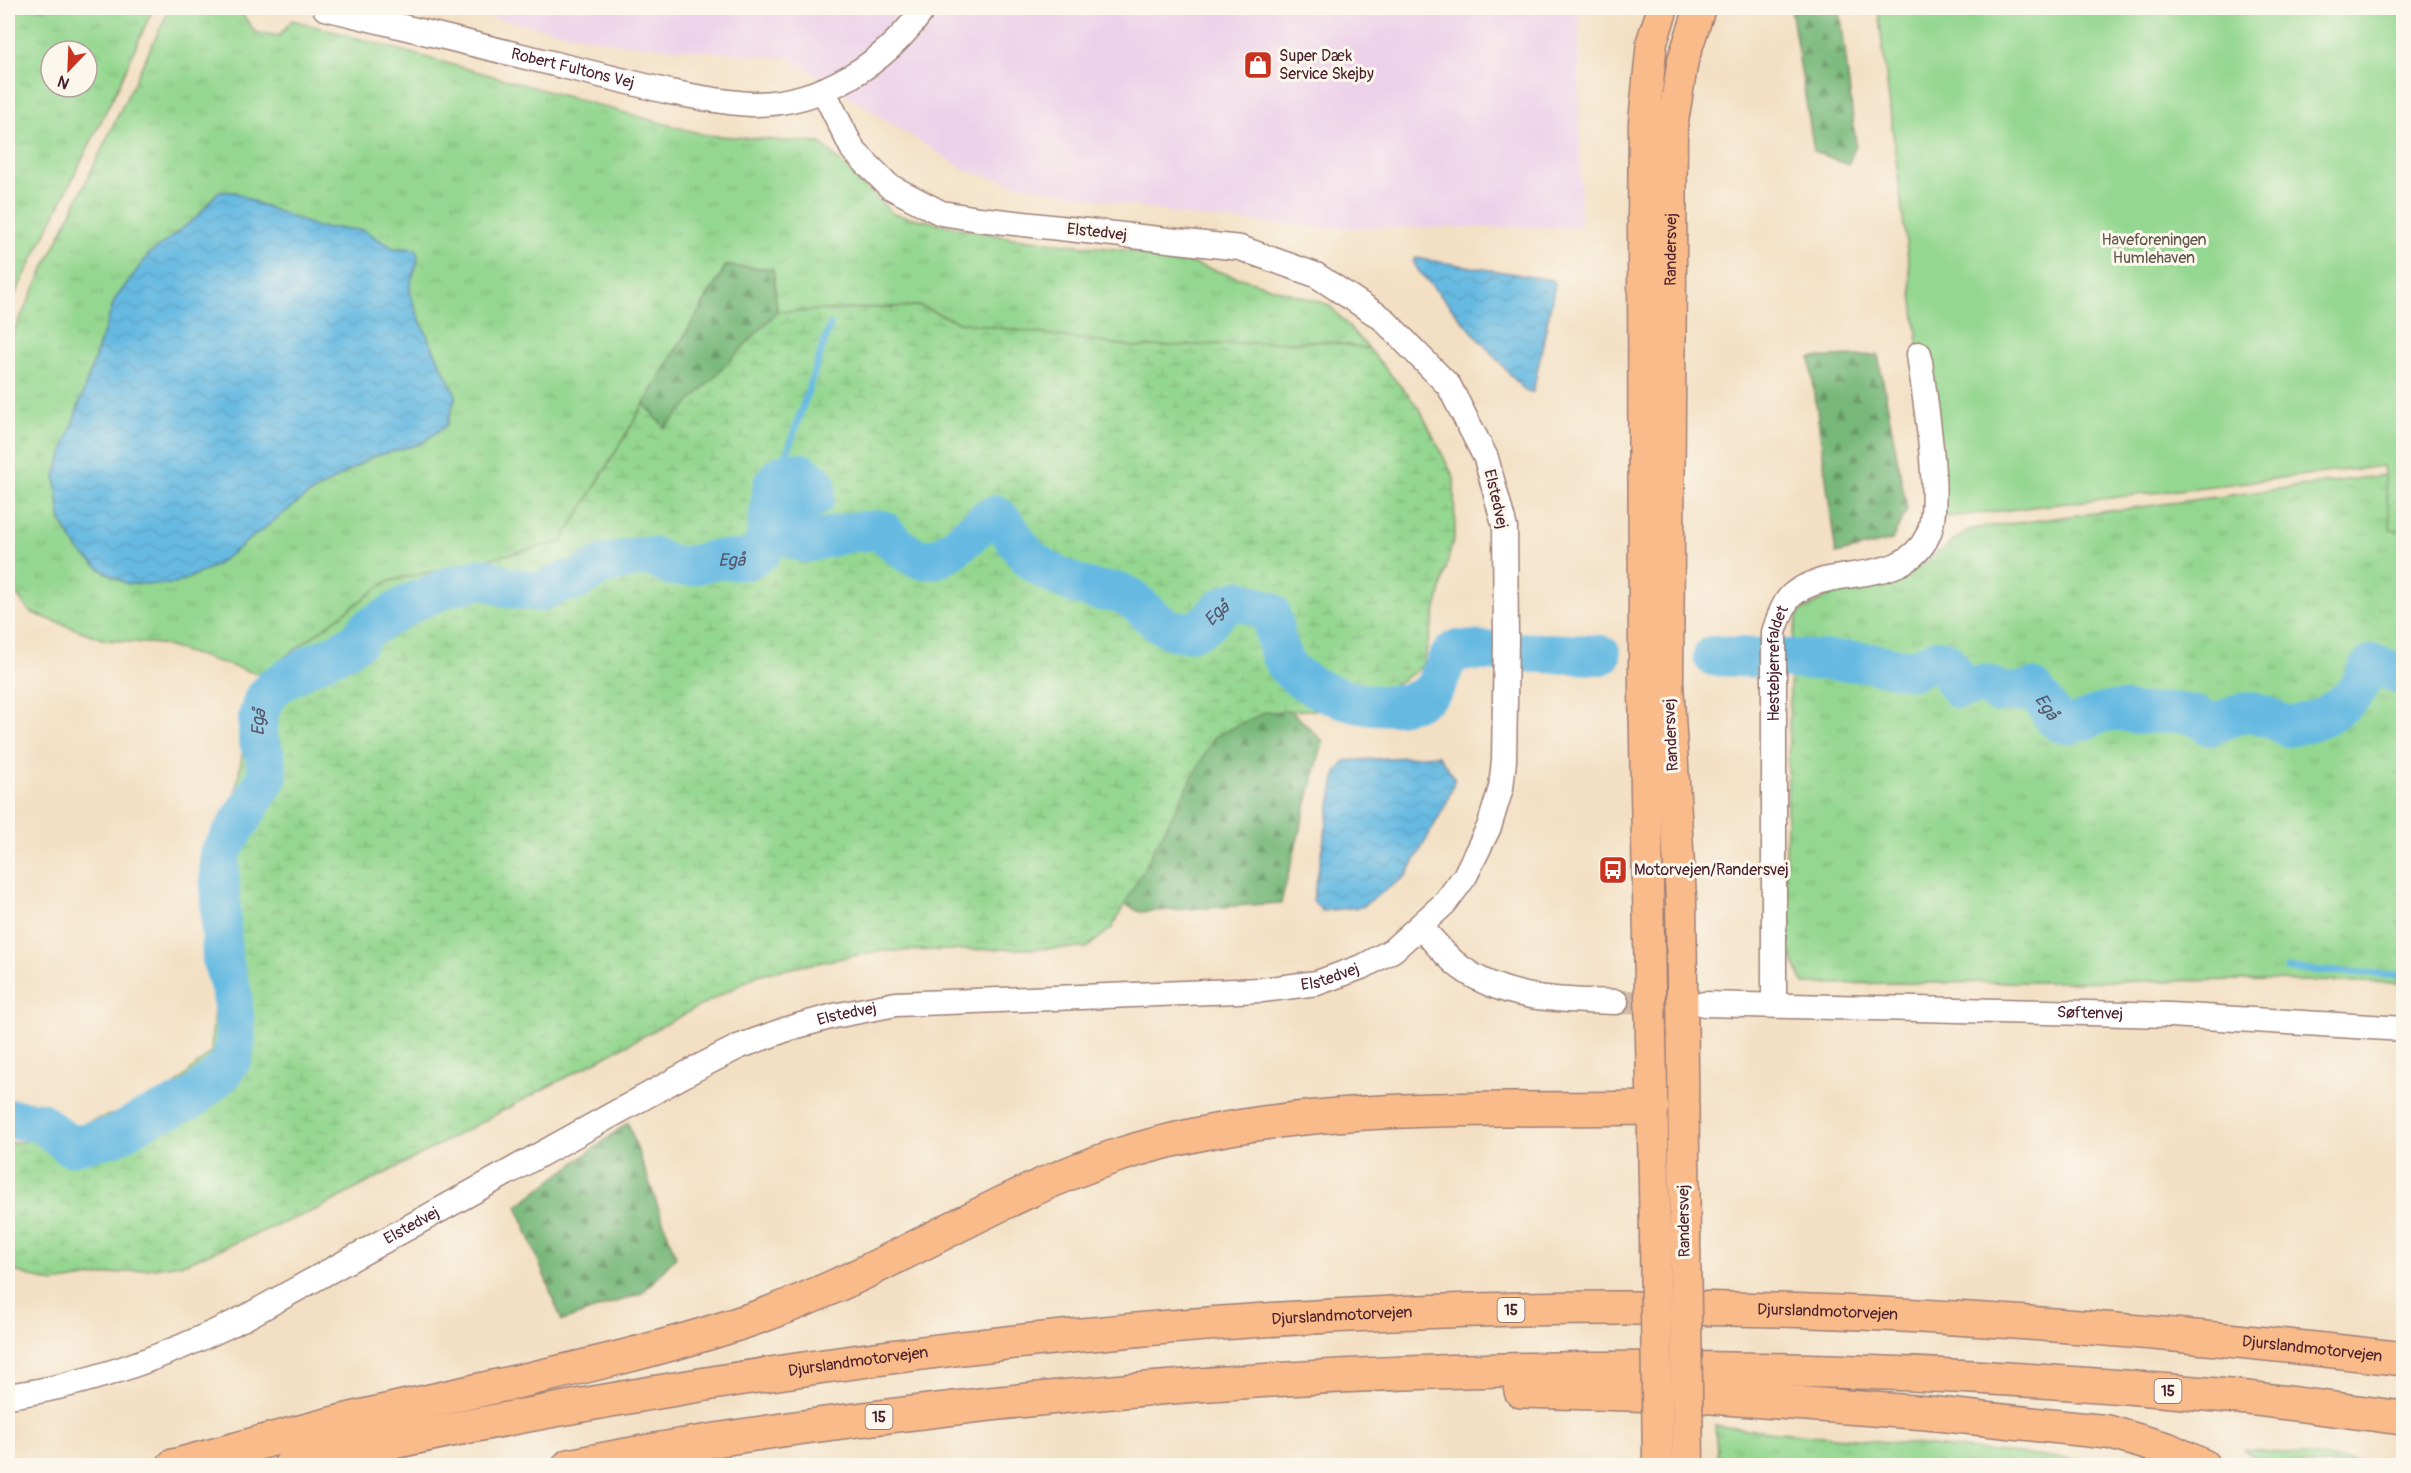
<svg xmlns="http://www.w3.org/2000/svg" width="2411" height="1473" viewBox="0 0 2411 1473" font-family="Pangolin,sans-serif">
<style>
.built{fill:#edd1e9}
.grass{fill:url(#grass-tufts);stroke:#6f7b5e;stroke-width:1.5;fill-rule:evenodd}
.forest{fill:url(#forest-firs);stroke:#606c52;stroke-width:1.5}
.wetland{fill:url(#wetland-marsh);stroke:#6f7b5e;stroke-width:1.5}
.garden{fill:#94d790;stroke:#6f7b5e;stroke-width:1.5}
.water{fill:url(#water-waves);stroke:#586c86;stroke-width:1.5}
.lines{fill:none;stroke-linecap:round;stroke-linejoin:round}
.stream{stroke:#66bae2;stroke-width:7}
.river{stroke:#66bae2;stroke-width:40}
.minor-tunnel{stroke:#d1b9a5;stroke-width:24;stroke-dasharray:24 12;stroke-linecap:butt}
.minor-casing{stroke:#9e8078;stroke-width:27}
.major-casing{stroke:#9e8078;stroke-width:33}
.highway-casing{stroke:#9e8078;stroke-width:36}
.minor{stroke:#fff;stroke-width:24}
.major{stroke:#fabb8b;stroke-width:30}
.highway{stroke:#fabb8b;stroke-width:33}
.major-bridge-casing{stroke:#9e8078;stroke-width:33;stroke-linecap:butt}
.major-bridge{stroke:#fabb8b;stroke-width:30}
.labels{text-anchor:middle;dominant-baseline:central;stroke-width:6;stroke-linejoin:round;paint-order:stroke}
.shield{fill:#fbf7ec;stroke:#7f6065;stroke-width:1.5}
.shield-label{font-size:15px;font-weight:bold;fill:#4a1f2b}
.poi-label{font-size:16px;fill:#4a1f2b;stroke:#fbf7ec;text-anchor:start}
.street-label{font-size:16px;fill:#4a1f2b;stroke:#fbf7ec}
.park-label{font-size:16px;fill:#605649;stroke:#fbf7ec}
.water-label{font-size:18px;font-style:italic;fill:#54556b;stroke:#fbf7ec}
</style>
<defs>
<pattern id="grass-tufts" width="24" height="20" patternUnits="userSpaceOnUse" patternTransform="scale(1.5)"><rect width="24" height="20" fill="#94d790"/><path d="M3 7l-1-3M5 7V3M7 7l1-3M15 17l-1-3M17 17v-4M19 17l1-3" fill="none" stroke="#81b87c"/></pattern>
<pattern id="forest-firs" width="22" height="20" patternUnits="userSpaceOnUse" patternTransform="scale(1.5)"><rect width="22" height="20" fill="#77b87a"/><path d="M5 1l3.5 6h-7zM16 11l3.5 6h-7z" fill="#649564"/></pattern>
<pattern id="wetland-marsh" width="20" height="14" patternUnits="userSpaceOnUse" patternTransform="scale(1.5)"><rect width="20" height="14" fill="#94d790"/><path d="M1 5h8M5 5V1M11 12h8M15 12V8" fill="none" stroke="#81b87c"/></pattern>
<pattern id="water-waves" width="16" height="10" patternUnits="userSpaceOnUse" patternTransform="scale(1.5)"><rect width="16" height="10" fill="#66bae2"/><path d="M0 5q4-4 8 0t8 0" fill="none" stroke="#5a9fc2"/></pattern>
</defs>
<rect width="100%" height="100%" fill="#fbf7ec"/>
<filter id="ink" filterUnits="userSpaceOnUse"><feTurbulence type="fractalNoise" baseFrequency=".0167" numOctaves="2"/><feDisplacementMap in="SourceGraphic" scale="12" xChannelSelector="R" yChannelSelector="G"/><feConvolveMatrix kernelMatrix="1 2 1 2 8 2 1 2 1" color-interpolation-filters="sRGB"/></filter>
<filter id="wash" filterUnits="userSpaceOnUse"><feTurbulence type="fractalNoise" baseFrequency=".008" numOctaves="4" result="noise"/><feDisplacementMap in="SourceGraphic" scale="24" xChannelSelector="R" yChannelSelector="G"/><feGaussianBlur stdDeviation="1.35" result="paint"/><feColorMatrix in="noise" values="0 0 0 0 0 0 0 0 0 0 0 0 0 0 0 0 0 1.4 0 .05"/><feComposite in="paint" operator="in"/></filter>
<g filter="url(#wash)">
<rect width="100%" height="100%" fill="#f3e0c4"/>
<polygon class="built" points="446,8 1579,8 1581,227 1328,228 1202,218 1026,186 967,171 788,58 614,43"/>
<g class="grass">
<path d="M8 8H153L120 83 8 309ZM51 51H87V87H51Z"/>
<polygon points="170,8 224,8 240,11 255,32 279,36 292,20 705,135 821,143 893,214 1011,238 1161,254 1329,305 1369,349 1324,341 1136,347 958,322 920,306 777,312 773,269 726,266 562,542 386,582 261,675 160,644 105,640 30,612 8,584 8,343"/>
<polygon points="2385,475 2391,530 2404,529 2403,983 2261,980 1804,984 1784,940 1791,646 1798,613 1831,595 1898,581 1970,529"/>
<polygon points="1715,1426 2112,1463 2117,1465 1718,1465"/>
<polygon points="2243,1449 2390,1465 2266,1465"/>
</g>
<g class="forest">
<polygon points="1791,8 1840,8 1856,145 1848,165 1814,151"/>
<polygon points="726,266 773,269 777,312 665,429 644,404"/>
<polygon points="1878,355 1907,510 1892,540 1836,554 1810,358"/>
<polygon points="1282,702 1323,741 1281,903 1140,912 1108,896 1227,718"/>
<polygon points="628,1123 676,1257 642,1293 562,1321 517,1206"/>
</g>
<polygon class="wetland" points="920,306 958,322 1136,347 1324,341 1369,349 1419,408 1454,478 1455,532 1422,667 1359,708 1265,712 1214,737 1112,928 1086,948 879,951 760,974 322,1207 186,1263 53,1283 8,1269 8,1144 26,1141 159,1100 211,1052 216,980 207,902 217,850 235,794 245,740 261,675 386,582 562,542 644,404 665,428 777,312"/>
<polygon class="garden" points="1878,8 2403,8 2403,529 2391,530 2383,466 1939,518"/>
<g class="water">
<path d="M218 192H235L259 204 317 227 363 230 393 248 416 249C422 265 410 273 410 289 410 306 447 376 456 395L447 425 420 444 372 457 305 497 215 566 175 584H127L103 571 79 551 61 522 55 475 115 299 149 254 197 217Z"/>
<polygon points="1416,258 1552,280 1555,284 1533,392 1525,391 1418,270 1413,261"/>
<polygon points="1438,755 1455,778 1447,802 1406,876 1361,907 1322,911 1313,900 1336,773 1345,761"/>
</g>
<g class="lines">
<g class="stream">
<polyline points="779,477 830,325"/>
<polyline points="2287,969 2404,975"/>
</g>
<g class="river">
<path id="s1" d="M1713 656 1865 662 1913 670 1936 659 1944 660 1951 668 1954 681 1960 689C1974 687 1988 678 1997 693L2020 692 2032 689C2044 697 2051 720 2062 723 2076 728 2093 714 2107 712 2118 709 2128 713 2139 714 2164 714 2191 706 2210 726 2251 708 2247 707 2288 727 2317 721 2340 712 2358 688 2364 679 2365 669 2374 664L2404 676"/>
<path id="s2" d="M8 1119 40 1122 70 1146 115 1136 142 1120 191 1100 222 1073 233 1057 236 1039 232 994 222 959 219 855 268 776 265 756 258 739V718L263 700 275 686 308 666 341 651 358 641 366 630 411 603 448 587 485 578 506 587 539 592 565 581H576L601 565 638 557H653L671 566H688L714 560H747L762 551 766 538 773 485 779 477 789 472 801 473 816 484 815 497 788 513 787 523 794 539 805 543 850 532 882 530C931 583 943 556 988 518L996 515C1011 527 1017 548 1033 561 1050 574 1080 588 1101 591 1110 592 1119 591 1127 596 1150 610 1162 638 1194 630 1208 627 1212 615 1222 608 1227 605 1233 602 1239 600L1270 612C1276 630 1275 649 1286 665 1310 697 1397 722 1430 692 1442 681 1442 661 1456 650L1601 655"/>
</g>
</g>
</g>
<g filter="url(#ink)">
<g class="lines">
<polyline class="minor-tunnel" points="1616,1002 1700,1004"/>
<g class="minor-casing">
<g id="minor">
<path id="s3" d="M325 8 670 92C697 97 724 103 751 104 821 105 886 63 924 8"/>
<path d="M1421 927C1433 940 1445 956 1460 967 1506 1001 1561 1000 1616 1002"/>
<path id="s4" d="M1704 1004 2170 1015 2404 1029"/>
<path id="s5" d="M1774 1005V632C1778 621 1783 603 1792 595 1830 563 1903 589 1928 535 1943 503 1924 394 1919 354"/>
<path id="s6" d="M8 1396C92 1385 172 1354 248 1316L695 1069 738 1047 790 1028 834 1016 896 1004 1262 990 1317 983 1364 966 1393 950 1445 903 1465 876 1489 827 1501 788 1504 760 1506 639 1505 528 1486 458 1449 386 1382 318 1316 275 1240 248 979 219 941 213 889 186 853 150 823 90"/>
</g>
</g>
<g class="major-casing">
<g id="major">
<polyline points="1655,1236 1644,692 1643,220 1644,122 1652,41 1663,8"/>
<path id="s7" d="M1685 1237 1681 898 1668 683 1672 127 1683 60 1700 8"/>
</g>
</g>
<g class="highway-casing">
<g id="highway">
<polyline points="1521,1391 1698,1396 1927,1413 2108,1432 2167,1449 2203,1466"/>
<path d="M173 1466C238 1449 303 1430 368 1415 500 1384 636 1360 764 1315 886 1272 993 1197 1116 1156 1289 1100 1473 1111 1652 1108"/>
<path id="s8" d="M290 1466C422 1433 554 1409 688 1387 1068 1324 1454 1297 1839 1312 2028 1320 2216 1337 2404 1359"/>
<path d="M569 1466C708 1438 849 1420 990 1404 1402 1359 1817 1357 2229 1396 2287 1402 2345 1411 2404 1418"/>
</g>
</g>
<use href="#minor" class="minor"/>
<use href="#major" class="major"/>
<use href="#highway" class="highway"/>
<g class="major-bridge-casing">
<g id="major-bridge">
<polyline points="1655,1236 1658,1466"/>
<polyline points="1685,1237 1688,1466"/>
</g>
</g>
<use href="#major-bridge" class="major-bridge"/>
</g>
</g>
<defs>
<g id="shop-square" transform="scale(1.5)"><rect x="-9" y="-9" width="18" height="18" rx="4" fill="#c8321e" stroke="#fbf7ec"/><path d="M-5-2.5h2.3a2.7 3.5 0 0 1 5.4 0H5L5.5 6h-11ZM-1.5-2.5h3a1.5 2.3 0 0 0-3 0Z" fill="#fff"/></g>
<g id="bus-square" transform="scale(1.5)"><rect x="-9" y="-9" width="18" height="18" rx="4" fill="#c8321e" stroke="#fbf7ec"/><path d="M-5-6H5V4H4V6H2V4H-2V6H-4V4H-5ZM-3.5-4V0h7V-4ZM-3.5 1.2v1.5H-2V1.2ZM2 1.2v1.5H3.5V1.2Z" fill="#fff"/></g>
</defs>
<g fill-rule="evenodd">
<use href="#shop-square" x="1258" y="65"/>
<use href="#bus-square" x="1613" y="870"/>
</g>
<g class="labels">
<g class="shield">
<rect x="1497.5" y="1298" width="27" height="24" rx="4.5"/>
<rect x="2154.5" y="1379" width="27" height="24" rx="4.5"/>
<rect x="865.5" y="1405" width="27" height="24" rx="4.5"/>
</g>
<g class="shield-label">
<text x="1511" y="1310">15</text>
<text x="2168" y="1391">15</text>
<text x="879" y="1417">15</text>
</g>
<g class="poi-label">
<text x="1279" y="56">Super Dæk<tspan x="1279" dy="18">Service Skejby</tspan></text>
<text x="1634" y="870">Motorvejen/Randersvej</text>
</g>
<g class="street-label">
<text stroke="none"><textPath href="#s3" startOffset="255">Robert Fultons Vej</textPath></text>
<text transform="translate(1097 232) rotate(6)">Elstedvej</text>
<text stroke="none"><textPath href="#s7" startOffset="988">Randersvej</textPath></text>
<text transform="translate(1496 499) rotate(77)">Elstedvej</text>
<text stroke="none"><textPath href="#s5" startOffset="342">Hestebjerrefaldet</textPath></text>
<text transform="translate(1671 735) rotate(-93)">Randersvej</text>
<text stroke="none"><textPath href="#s6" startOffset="1413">Elstedvej</textPath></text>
<text stroke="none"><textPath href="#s4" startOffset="386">Søftenvej</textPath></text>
<text stroke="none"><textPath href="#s6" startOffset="927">Elstedvej</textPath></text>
<text transform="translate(1684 1221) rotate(-91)">Randersvej</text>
<text stroke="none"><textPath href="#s6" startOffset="441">Elstedvej</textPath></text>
<text stroke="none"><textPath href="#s8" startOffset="1550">Djurslandmotorvejen</textPath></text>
<text stroke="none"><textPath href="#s8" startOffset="1064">Djurslandmotorvejen</textPath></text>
<text stroke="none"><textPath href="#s8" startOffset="2036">Djurslandmotorvejen</textPath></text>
<text stroke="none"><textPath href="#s8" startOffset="578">Djurslandmotorvejen</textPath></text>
</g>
<g class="park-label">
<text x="2154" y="240">Haveforeningen<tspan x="2154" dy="18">Humlehaven</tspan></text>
</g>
<g class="water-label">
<text stroke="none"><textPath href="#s2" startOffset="1154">Egå</textPath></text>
<text stroke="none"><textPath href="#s2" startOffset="1875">Egå</textPath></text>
<text stroke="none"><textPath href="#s1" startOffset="368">Egå</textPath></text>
<text stroke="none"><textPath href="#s2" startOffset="614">Egå</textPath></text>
</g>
</g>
<rect width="2411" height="1473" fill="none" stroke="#fbf7ec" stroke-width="30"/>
<g transform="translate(69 69) rotate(203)"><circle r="28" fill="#fbf7ec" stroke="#b4a19f" stroke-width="1.5"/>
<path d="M0-4.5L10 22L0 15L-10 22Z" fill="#c8321e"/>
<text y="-9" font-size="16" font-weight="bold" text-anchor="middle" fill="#4a1f2b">N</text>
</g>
</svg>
